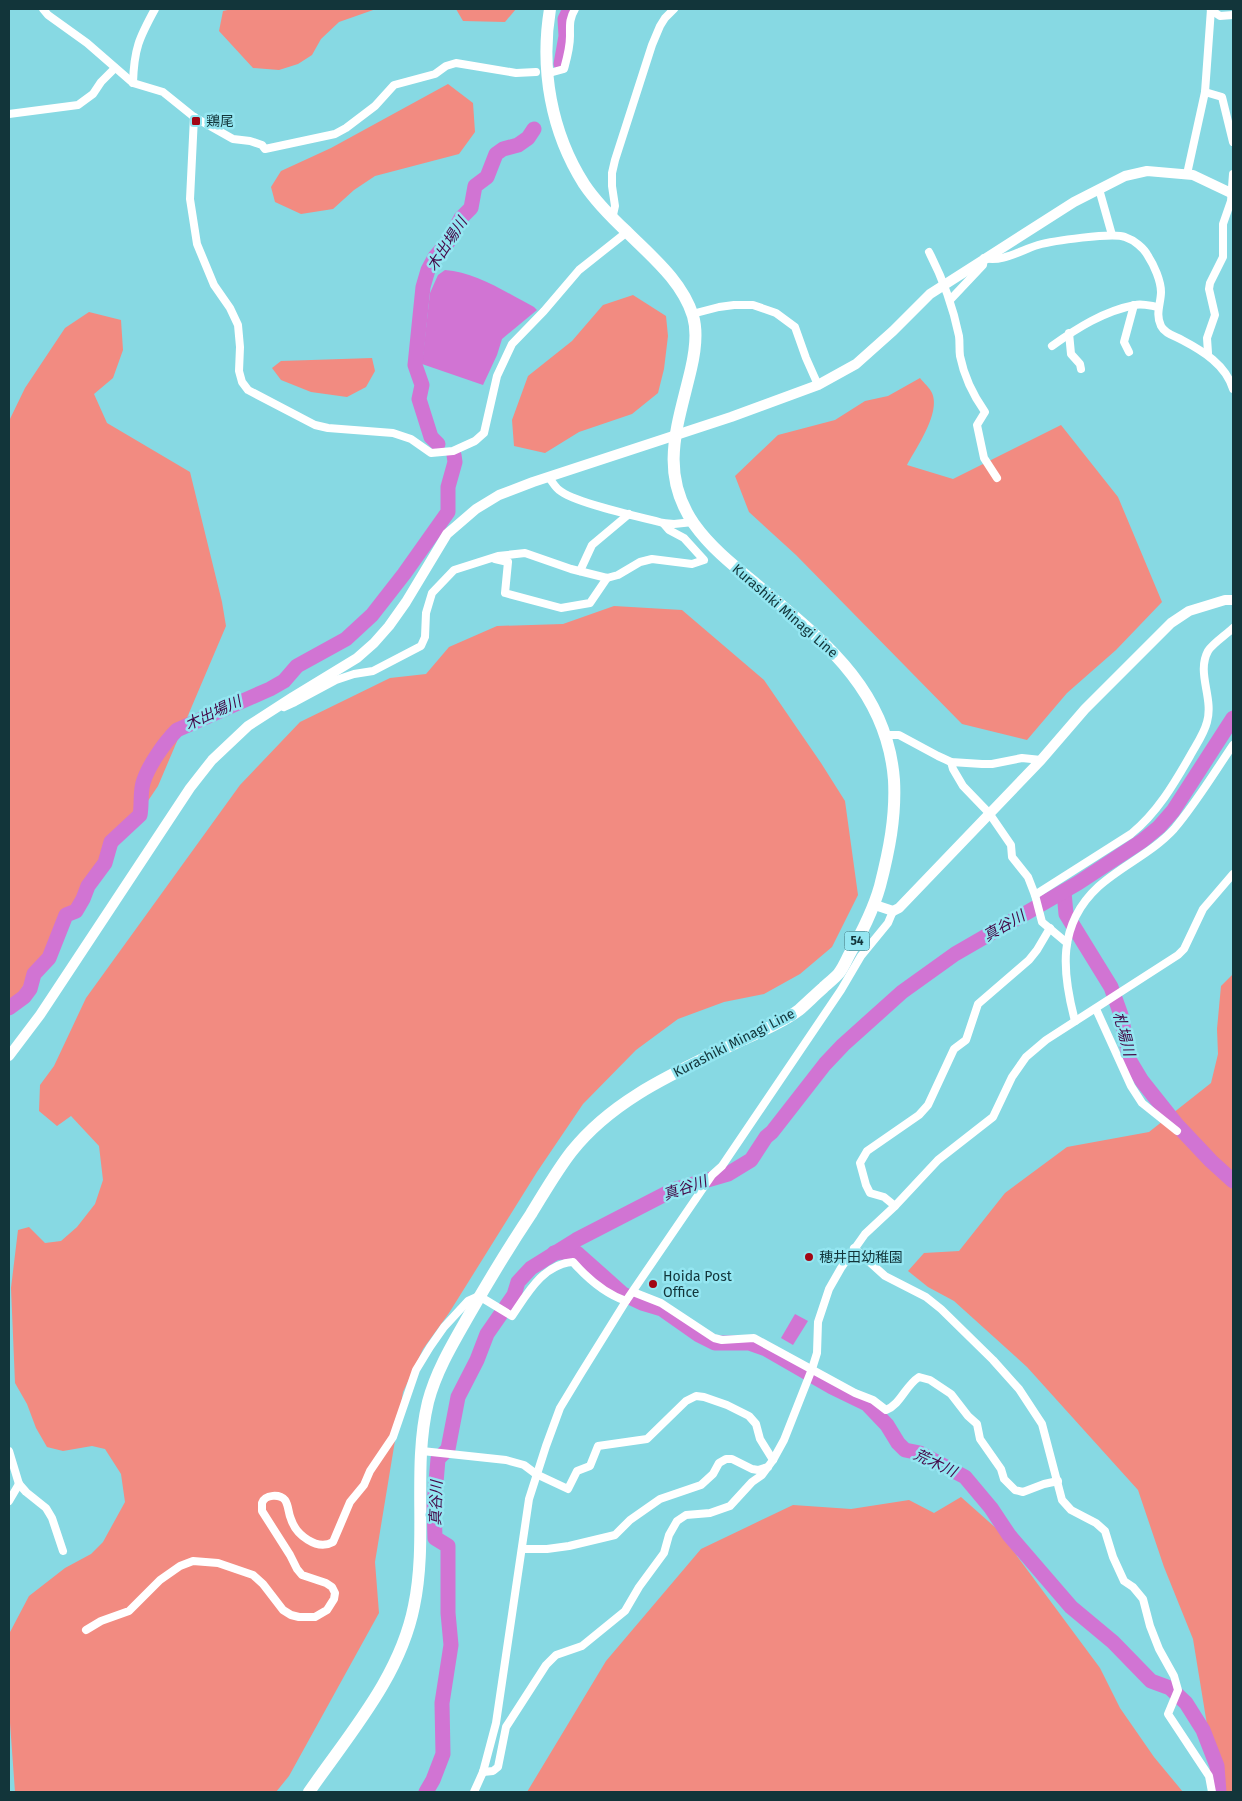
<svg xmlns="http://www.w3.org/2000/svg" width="1242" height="1801" viewBox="0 0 1242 1801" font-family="'Fira Sans','Noto Sans JP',sans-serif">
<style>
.green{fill:#f28b81}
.water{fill:#d174d3}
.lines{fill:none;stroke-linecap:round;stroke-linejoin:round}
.river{stroke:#d174d3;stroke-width:15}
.minor{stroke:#fff;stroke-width:8}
.tertiary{stroke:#fff;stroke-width:10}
.primary{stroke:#fff;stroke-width:12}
.poi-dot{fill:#a20614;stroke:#94e6f1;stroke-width:2}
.labels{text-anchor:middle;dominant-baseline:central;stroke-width:5;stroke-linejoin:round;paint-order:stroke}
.shield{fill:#94e6f1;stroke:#396a71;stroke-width:1}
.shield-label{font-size:12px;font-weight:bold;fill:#12353a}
.poi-label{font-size:14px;fill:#12353a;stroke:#94e6f1;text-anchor:start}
.street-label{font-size:14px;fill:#12353a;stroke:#94e6f1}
.water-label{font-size:15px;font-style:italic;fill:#450847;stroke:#94e6f1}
</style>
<rect width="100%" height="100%" fill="#87d9e3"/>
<g class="green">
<polygon points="232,9 376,9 339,22 321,39 312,55 298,64 279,70 253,68 219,31 223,11"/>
<polygon points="456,9 516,9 505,22 463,21"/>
<polygon points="448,84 473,103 475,132 459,154 375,176 354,190 333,209 301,214 275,202 271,187 281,171 331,148"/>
<polygon points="633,295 666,316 668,336 664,369 658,393 632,414 579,432 545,453 514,446 512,420 528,376 572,341 603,305"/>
<polygon points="89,312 121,320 123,350 113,378 94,394 107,423 190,472 222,602 226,626 158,786 9,1007 9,421 25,388 65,328"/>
<polygon points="372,358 375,371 366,387 347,397 311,392 281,380 272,368 281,361"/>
<path d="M920 378C924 383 930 388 932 393 941 413 916 448 907 465L953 479 1061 425 1118 497 1162 602 1116 650 1067 693 1027 740 962 724 796 555 749 512 735 476 778 435 835 420 865 401 888 396Z"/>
<polygon points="614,606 682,610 764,680 821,763 845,801 858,895 832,947 800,974 764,994 724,1002 678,1019 636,1050 583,1104 537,1172 449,1313 423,1349 403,1392 375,1562 379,1613 289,1776 276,1792 15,1792 9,1709 9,1634 29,1596 65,1568 91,1554 103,1542 125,1502 121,1474 105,1449 92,1446 63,1451 47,1447 36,1428 27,1404 15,1383 11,1288 18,1230 29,1227 45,1243 61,1241 77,1227 95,1204 103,1180 99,1146 71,1116 57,1126 39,1111 40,1085 54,1066 86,998 240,785 300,722 390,678 426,674 449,647 497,626 563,624"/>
<polygon points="1233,974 1233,1792 1218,1792 1193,1639 1164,1567 1138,1490 1027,1367 954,1301 928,1287 908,1271 924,1253 959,1251 1005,1193 1067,1147 1149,1132 1211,1083 1218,1054 1217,1029 1221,986"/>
<polygon points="961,1497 997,1529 1100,1668 1120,1708 1154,1757 1183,1792 527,1792 606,1661 701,1549 793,1505 851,1509 909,1500 934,1513"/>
</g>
<g class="water">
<path d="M445 270C476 272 507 293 534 307L537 310 502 339 497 355 483 385 422 364 430 293 438 275Z"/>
<polygon points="795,1314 808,1321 793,1345 781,1338"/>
</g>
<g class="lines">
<g class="river">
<polyline points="561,64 566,36 565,19 570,9"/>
<polyline points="438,444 431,437 419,399 422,385 415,365 423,287 428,270 435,257 448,242 461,218 471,208 475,186 487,177 496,154 503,149 518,145 528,138 534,129"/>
<polyline points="1064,892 1066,914 1111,987 1121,1015 1130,1061 1142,1081 1177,1125 1211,1161 1233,1181"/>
<path d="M9 1008 24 997 30 989 34 974 49 958 66 915 76 911 83 899 88 886 105 863 111 842 140 815C142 805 140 794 143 783 148 766 164 743 177 730L270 689 284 681 297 666 346 639 372 615 404 574 448 512V487L455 462 454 455"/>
<polyline points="554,1253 560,1252 577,1253 623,1294 642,1303 662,1309 699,1335 715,1343 749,1343 766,1349 832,1387 867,1404 887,1425 898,1443 905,1450 920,1453 965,1477 991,1508 1009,1535 1071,1607 1113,1642 1151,1681 1170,1688 1186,1703 1203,1730 1217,1766 1219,1792"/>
<polyline points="426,1792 433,1780 443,1754 442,1703 451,1645 448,1613 448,1546 435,1538 434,1506 438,1459 448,1449 458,1397 477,1360 487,1334 514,1295 518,1282 531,1268 576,1240 673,1190 728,1174 751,1160 766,1137 772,1132 825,1064 843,1045 902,992 955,954 1078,883 1142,841 1159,827 1173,811 1233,718"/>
</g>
<g class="minor">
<polyline points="43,9 48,15 87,43 133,83 163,92 194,117 233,139 250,141 262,145 265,149 335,134 346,128 375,106 394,85 435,74 446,66 456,63 516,73 536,72"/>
<polyline points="1211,10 1220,16 1233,15"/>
<path d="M553 72 564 69C567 58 570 48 570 36 570 25 569 19 575 9"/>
<path d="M133 83C134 49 139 38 155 9"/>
<polyline points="1205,92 1222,97 1233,142"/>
<polyline points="9,114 78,105 93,94 101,82 115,68"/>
<polyline points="194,117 190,199 197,244 214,285 230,308 238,325 240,347 239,371 242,382 248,390 315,425 328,428 393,433 411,439 431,453 453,451 475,441 484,433 497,376 512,344 544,311 579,270 627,232"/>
<polyline points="1187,174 1205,92 1211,9"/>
<polyline points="1099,189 1112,235"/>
<polyline points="609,215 613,215 615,206 612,186 612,173 615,160 652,45 660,26 665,18 674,9"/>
<path d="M929 252C943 279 953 307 959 336 960 343 959 349 960 356 964 376 973 395 985 412L977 425 984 458 997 478"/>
<path d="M950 300 983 265 984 258C1002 263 1021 250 1038 245 1052 241 1113 232 1125 237 1134 240 1144 248 1148 256 1154 265 1161 281 1161 292 1161 303 1155 314 1161 326 1165 334 1175 336 1182 340 1203 351 1226 365 1233 389"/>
<polyline points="692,314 719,307 734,305 753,305 776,313 795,327 806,358 818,385"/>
<polyline points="1069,333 1071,354 1080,364 1081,369"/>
<path d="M1052 346C1077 328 1104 311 1135 305 1142 303 1151 306 1158 307"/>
<polyline points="1129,352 1124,342 1134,305"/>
<polyline points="1208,353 1207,338 1215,315 1209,289 1210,283 1223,257 1223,224 1231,201 1233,174"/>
<path d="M549 478C552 481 555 487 559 490 574 503 641 517 663 523L674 524 693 522"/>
<polyline points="495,559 508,562 505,593 561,608 590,603 607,578"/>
<polyline points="580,571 592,545 629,514"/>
<polyline points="284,707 295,702 336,680 354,674 373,671 421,646 425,637 426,613 432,593 454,570 498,556 525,553 571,569 607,578 618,575 640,562 652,559 692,564 704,560 684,538 669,530 663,523"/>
<polyline points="885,735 899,735 938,756 951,762 982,764 992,764 1022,758 1041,760"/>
<polyline points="951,762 953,769 963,786 989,813 1011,845 1012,857 1028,877 1035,895 1042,922 1067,943"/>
<path d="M1035 895 1131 834C1157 813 1174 784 1190 756 1196 745 1204 734 1207 722 1214 698 1196 673 1208 651 1212 644 1227 634 1233 628"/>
<polyline points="1096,1009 1131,1086 1142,1103 1177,1131"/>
<path d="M1075 1021C1062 972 1057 925 1098 887 1121 866 1152 853 1174 829 1196 803 1214 773 1233 745"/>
<polyline points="895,1206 884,1197 870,1193 866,1185 860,1163 867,1151 919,1115 928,1105 954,1049 966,1040 978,1004 1029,960 1037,950 1050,928"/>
<polyline points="854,1248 885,1276 926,1297 941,1309 993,1360 1019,1389 1042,1424 1062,1500 1071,1510 1096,1523 1105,1531 1113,1557 1124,1581 1133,1587 1143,1599 1150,1626 1159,1649 1174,1676 1178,1690 1168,1714 1209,1776 1212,1792"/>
<path d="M633 1292 661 1303 714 1338 722 1340 754 1338 855 1393 873 1400 886 1410C901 1404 905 1386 919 1377L930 1380 951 1394 968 1416 977 1424 980 1439 1001 1469 1004 1479 1015 1490 1023 1492 1044 1484 1058 1481"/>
<polyline points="9,1451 19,1484 26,1492 46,1508 52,1518 63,1551"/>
<polyline points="422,1451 506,1460 524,1465 536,1474 568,1489 577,1471 590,1466 598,1446 647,1439 686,1401 696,1396 704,1397 727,1405 749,1416 756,1424 760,1439 773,1460"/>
<polyline points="9,1501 19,1484"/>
<polyline points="522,1549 547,1549 569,1546 615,1535 630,1520 660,1499 701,1485 713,1474 719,1463 726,1459 732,1459 752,1469 758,1470 768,1467"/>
<path d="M86 1630 101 1621 129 1611 160 1580 180 1566 193 1561 218 1563 253 1575 263 1584 283 1610 291 1615 299 1617H315L327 1610 334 1599 335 1593 332 1587 326 1583 302 1575 297 1569 290 1555 262 1511C262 1508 262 1506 262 1503 265 1494 280 1494 285 1500 289 1506 288 1513 291 1519 296 1535 317 1551 333 1542L350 1502 364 1485 370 1471 393 1437 416 1370 430 1347 444 1327 468 1301 479 1296 512 1316C527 1294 543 1264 573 1262 587 1278 606 1294 626 1301"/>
<polyline points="483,1772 493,1771 498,1767 506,1727 546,1665 556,1655 582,1646 625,1611 639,1587 664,1553 669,1535 677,1521 686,1515 710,1513 730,1506 752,1482 762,1475 773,1460 784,1440 812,1369 817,1353 818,1322 829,1289 841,1268 865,1234 895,1206 938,1160 993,1117 1012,1077 1026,1057 1046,1040 1178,955 1184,949 1203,909 1233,874"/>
<polyline points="474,1792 483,1772 496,1723 529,1499 546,1446 560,1408 580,1375 626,1301 712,1175 722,1166 841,990 861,956 888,923 893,911"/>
</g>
<g class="tertiary">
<polyline points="875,905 893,911 899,908 1041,760 1085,709 1171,623 1189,611 1225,600 1233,600"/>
<polyline points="9,1056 40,1015 190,788 212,760 248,726 293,697 357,658 374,643 389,626 406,602 447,534 476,509 499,495 533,482 731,417 818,385 856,364 893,331 930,294 1074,202 1125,176 1147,171 1193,175 1233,194"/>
</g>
<path class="primary" d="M309 1792C349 1734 400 1677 414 1606 428 1539 412 1469 428 1402 436 1371 453 1343 469 1315 489 1280 509 1247 531 1214 544 1193 557 1170 572 1151 616 1096 682 1070 742 1040 761 1031 782 1023 799 1010 807 1003 815 995 823 988 825 986 837 976 839 973 843 968 846 961 849 955 862 932 873 911 880 886 889 851 896 817 894 780 887 688 821 639 756 584 734 566 711 548 694 524 658 472 678 425 691 369 695 352 698 333 693 316 682 281 652 257 627 232 611 217 596 202 584 184 551 132 540 69 550 9"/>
</g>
<g class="poi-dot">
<rect x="191" y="116" width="10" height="10" rx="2.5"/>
<circle cx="809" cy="1257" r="5"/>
<circle cx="653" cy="1284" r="5"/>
</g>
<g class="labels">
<rect class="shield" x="844.5" y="931.5" width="25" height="19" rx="4"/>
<g class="shield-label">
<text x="857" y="941">54</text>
</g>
<g class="poi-label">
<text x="206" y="121">鶏尾</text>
<text x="819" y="1257">穂井田幼稚園</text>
<text x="663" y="1276">Hoida Post<tspan x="663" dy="16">Office</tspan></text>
</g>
<g class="street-label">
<text transform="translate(785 611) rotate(41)">Kurashiki Minagi Line</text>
<text transform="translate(734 1043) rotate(-27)">Kurashiki Minagi Line</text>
</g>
<g class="water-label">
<text transform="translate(447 244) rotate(-57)">木出場川</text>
<text transform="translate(213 713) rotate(-25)">木出場川</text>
<text transform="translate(1004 926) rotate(-30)">真谷川</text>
<text transform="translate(1124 1034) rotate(75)">札場川</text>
<text transform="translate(685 1188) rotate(-19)">真谷川</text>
<text transform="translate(935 1463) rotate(25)">荒木川</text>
<text transform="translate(436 1503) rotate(-88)">真谷川</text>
</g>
</g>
<rect width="1242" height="1801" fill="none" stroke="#12353a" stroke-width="20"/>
</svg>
